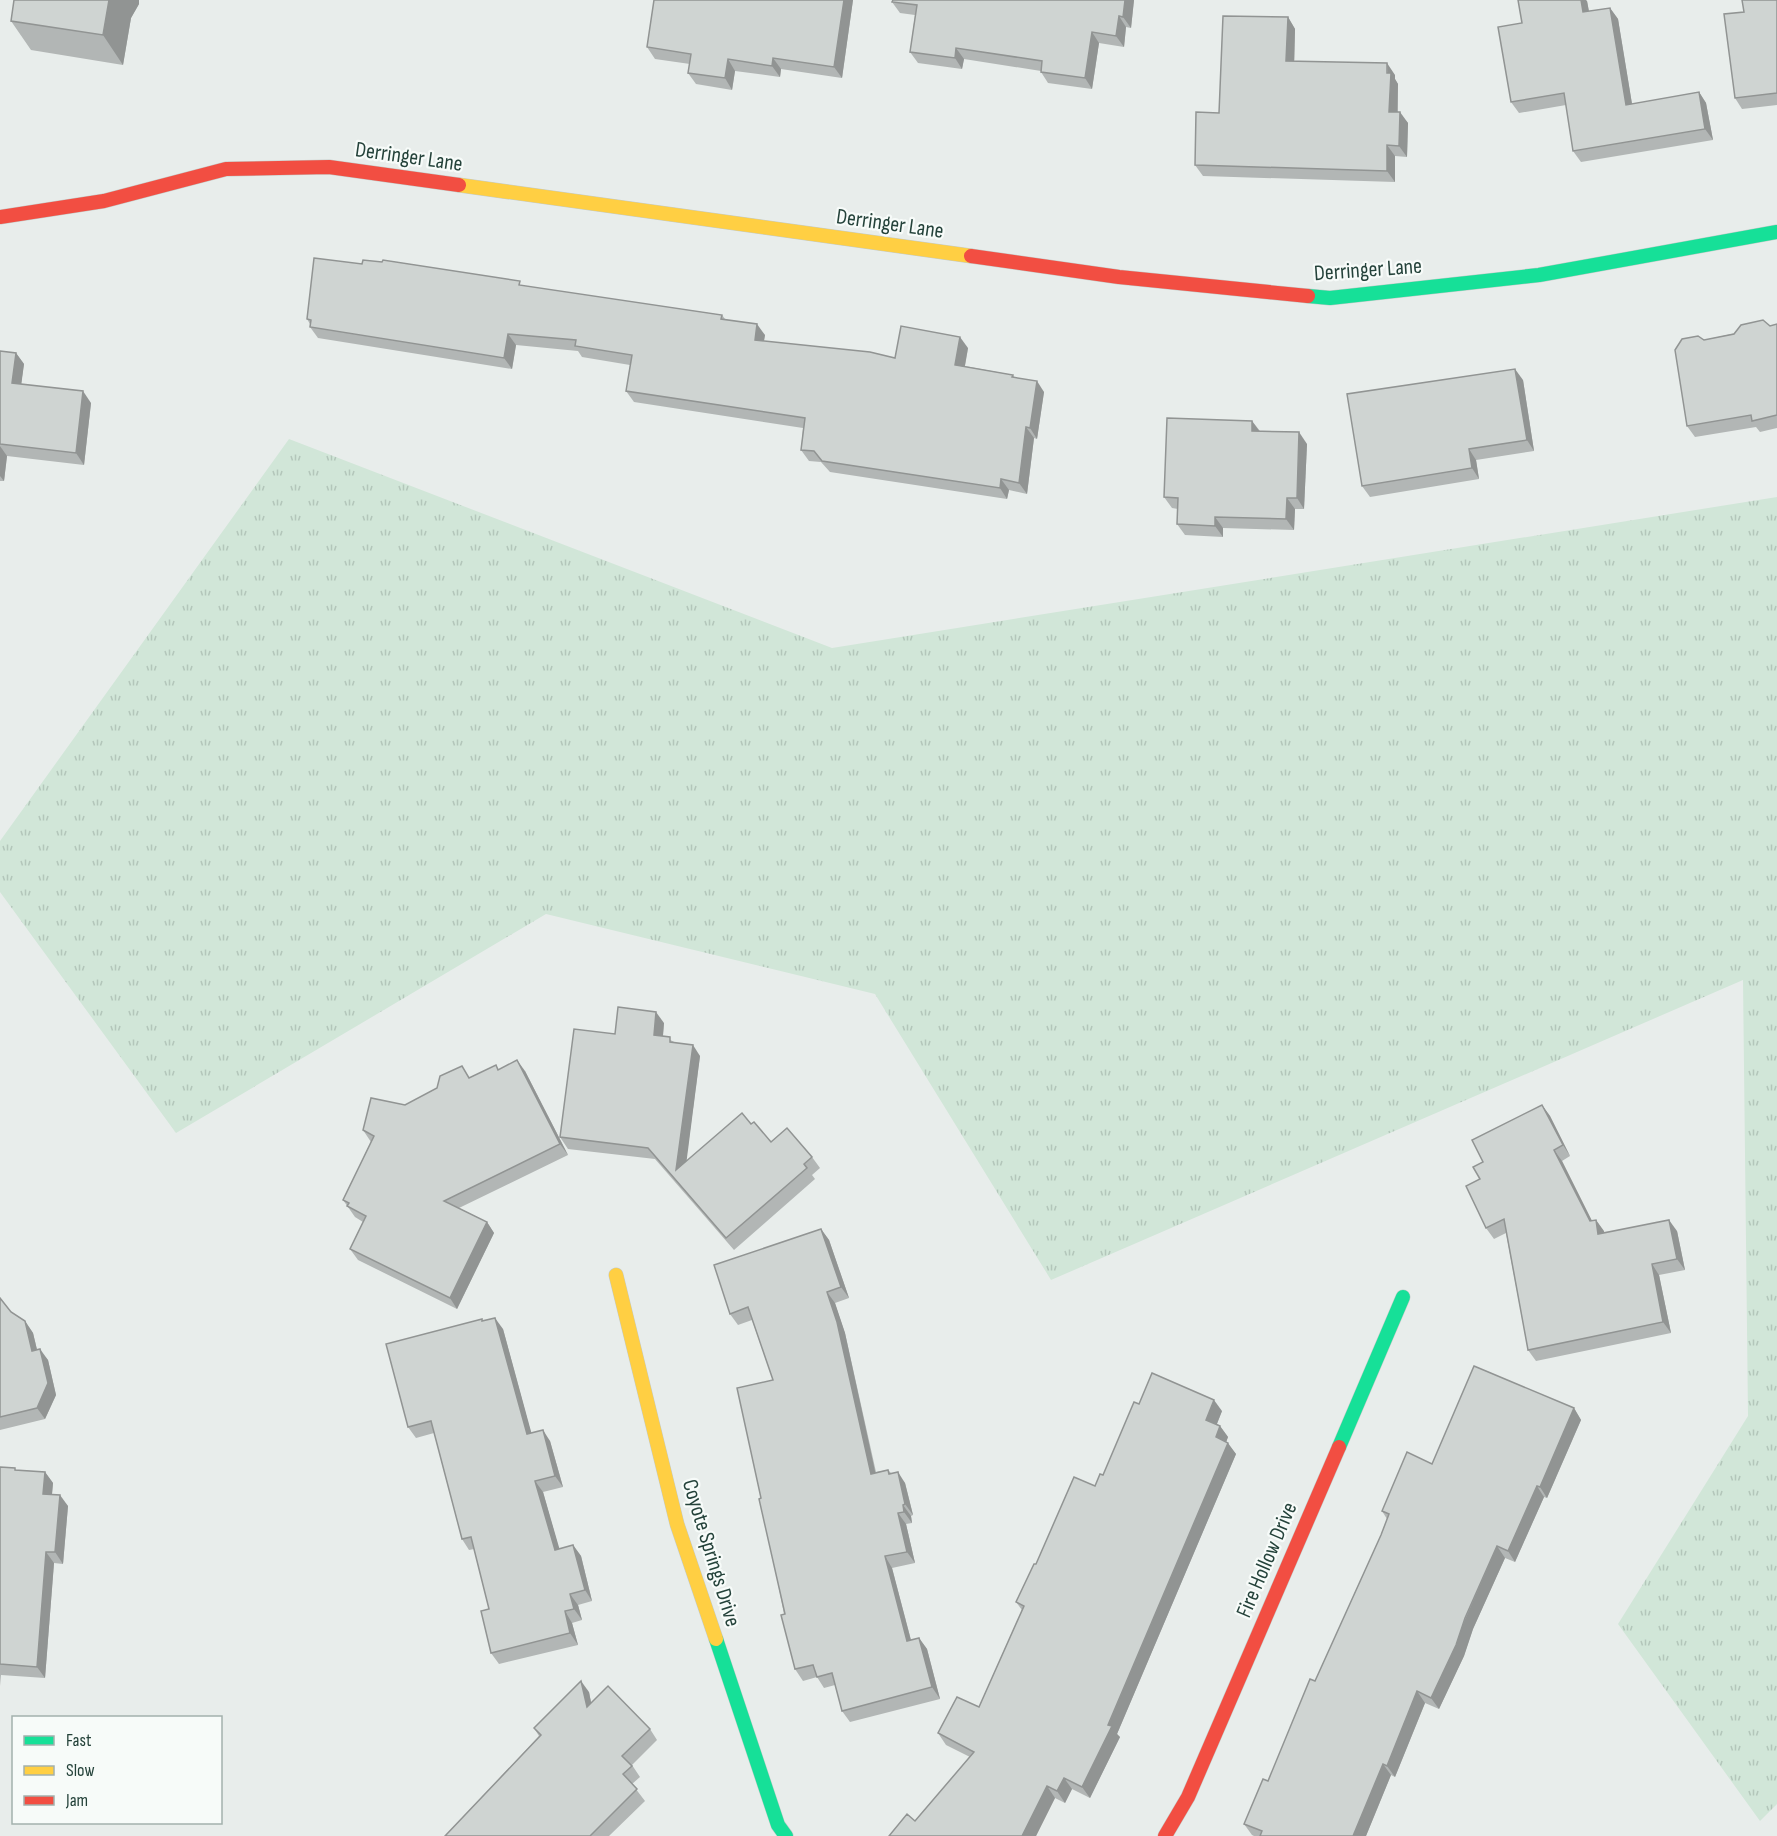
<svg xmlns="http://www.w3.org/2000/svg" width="1777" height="1836" viewBox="0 0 1777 1836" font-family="'Sofia Sans Condensed',sans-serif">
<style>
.grass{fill:url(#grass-tufts)}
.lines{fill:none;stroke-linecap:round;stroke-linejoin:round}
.fast-casing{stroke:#c3cbc8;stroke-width:15}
.slow-casing{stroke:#c3cbc8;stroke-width:15}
.jam-casing{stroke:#c3cbc8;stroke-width:15}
.fast{stroke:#16e098;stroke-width:14}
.slow{stroke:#ffcf43;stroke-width:14}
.jam{stroke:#f24e42;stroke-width:14}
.wall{fill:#b2b6b5}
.shaded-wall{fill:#919493}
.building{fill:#cfd4d2;stroke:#919493;stroke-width:1.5}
.labels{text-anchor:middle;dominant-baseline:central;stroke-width:4.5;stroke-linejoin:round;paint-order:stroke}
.street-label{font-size:22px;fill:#24423a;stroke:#f7fbf9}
</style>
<defs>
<pattern id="grass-tufts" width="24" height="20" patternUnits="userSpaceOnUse" patternTransform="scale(1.5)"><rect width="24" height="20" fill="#d1e6d8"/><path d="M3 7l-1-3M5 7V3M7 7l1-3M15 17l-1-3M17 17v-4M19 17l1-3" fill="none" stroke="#b3c6ba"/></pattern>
</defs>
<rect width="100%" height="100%" fill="#e8edeb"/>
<polygon class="grass" points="289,439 832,648 1777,497 1777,1804 1760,1821 1618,1624 1748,1416 1743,980 1051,1280 875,994 546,914 176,1133 0,892 0,841"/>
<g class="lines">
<g class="fast-casing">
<g id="fast">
<polyline points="1308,296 1330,298 1539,275 1777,232"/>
<polyline points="1339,1447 1403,1297"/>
<polyline points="716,1639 778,1825 786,1836"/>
</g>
</g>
<g class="slow-casing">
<g id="slow">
<polyline points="459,185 971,256"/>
<polyline points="616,1275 677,1524 716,1639"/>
</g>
</g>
<g class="jam-casing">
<g id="jam">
<polyline points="0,217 104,201 226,169 329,167 459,185"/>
<polyline points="971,256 1119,277 1308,296"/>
<polyline points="1165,1836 1188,1797 1339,1447"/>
</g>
</g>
<use href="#fast" class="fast"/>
<use href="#slow" class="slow"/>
<use href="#jam" class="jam"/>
</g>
<g class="wall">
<polygon points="14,0 139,0 139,4 131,18 123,65 31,50 11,21"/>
<polygon points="654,0 853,0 842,78 781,69 780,77 735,71 732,90 696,84 688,73 690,64 655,59 647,47"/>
<polygon points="1134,0 1131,28 1126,27 1124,47 1099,43 1092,89 1048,83 1041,72 1041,71 964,59 962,69 918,63 910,52 915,15 900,13 892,2"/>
<polygon points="1777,0 1777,105 1742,109 1735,98 1744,12"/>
<polygon points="1587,1 1589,11 1610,8 1618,19 1632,104 1699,92 1706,103 1713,140 1581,162 1573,151 1566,105 1519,113 1511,102 1522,23"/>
<polygon points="1288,17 1295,29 1294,61 1395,75 1395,79 1398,84 1398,112 1408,123 1407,157 1395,156 1395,182 1203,176 1195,165 1219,113"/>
<polygon points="382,262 523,286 722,315 725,319 765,335 764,341 895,358 968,348 965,366 1013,375 1015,378 1044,392 1037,439 1034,438 1027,494 1009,490 1007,499 830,472 821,462 809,461 801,450 803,428 634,402 626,391 630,365 582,357 578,351 516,345 512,369 318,338 310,327 310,324 307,319 362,264"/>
<polygon points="1777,324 1777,428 1760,432 1756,427 1695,437 1687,426 1704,340"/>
<polygon points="0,351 16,353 24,364 21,384 91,403 84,465 7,456 4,481 0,481"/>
<polygon points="1523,380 1534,451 1476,460 1479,479 1370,497 1362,486"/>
<polygon points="1252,421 1260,431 1307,444 1304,509 1295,509 1294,530 1223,528 1223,537 1185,535 1177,524 1178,509 1172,508 1164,497"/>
<polygon points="664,1023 663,1036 700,1056 686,1161 751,1124 771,1142 812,1157 820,1168 812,1175 815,1179 734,1250 655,1159 568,1149 560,1137 615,1034"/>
<polygon points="496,1065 499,1070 525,1071 568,1155 459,1208 487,1222 494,1233 457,1309 358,1260 350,1249 363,1222 355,1217 343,1200 371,1142 363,1130 405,1105 470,1078"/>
<polygon points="1542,1105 1550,1116 1570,1156 1562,1161 1592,1221 1596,1220 1604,1232 1677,1231 1685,1270 1659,1275 1671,1333 1536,1361 1528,1350 1506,1233 1494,1239 1486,1228 1480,1179 1483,1162"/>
<polygon points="821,1229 829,1240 849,1298 835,1303 845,1333 876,1472 888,1470 891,1473 905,1483 913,1515 911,1516 912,1523 906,1524 915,1563 892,1568 911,1640 919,1638 927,1649 940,1699 850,1722 842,1711 835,1685 824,1688 817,1677 803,1681 795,1669 761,1498 773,1380 752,1320 738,1325 730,1314"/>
<polygon points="0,1298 11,1312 25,1321 33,1333 37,1350 48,1360 56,1395 45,1419 0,1430"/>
<polygon points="482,1319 483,1321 503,1329 531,1433 550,1441 563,1487 543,1492 559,1549 573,1545 581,1556 592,1601 578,1605 582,1620 572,1623 578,1645 499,1664 491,1653 489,1609 474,1549 469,1550 462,1539 434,1433 416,1438 408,1427"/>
<polygon points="1139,1404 1222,1411 1217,1424 1220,1426 1228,1437 1226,1442 1236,1454 1117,1734 1120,1737 1090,1798 1072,1789 1065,1803 1055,1798 1036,1836 889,1836 915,1821 970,1757 946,1745 938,1733 979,1707 1022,1610 1016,1602 1036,1564 1103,1475"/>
<polygon points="1574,1408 1581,1420 1547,1498 1544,1497 1515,1562 1505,1558 1473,1629 1464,1656 1439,1709 1425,1703 1395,1777 1391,1775 1366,1836 1254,1836 1252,1835 1244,1824 1268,1781 1315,1681 1381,1535 1387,1519 1382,1511 1432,1464"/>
<polygon points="0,1467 17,1470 45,1472 53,1483 52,1494 68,1506 63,1564 54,1563 45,1678 1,1675 0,1686"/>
<polygon points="589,1692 591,1702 650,1729 657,1740 632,1765 640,1777 632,1784 645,1801 609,1836 445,1836 539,1736 534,1728"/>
</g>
<g class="shaded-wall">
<polygon points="109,0 139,0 139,4 131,18 123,65 103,35"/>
<polygon points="844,0 853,0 842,78 834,67"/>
<polygon points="1125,0 1134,0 1131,28 1123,17"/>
<polygon points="1581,0 1586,0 1587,1 1591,23 1583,12"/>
<polygon points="1610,8 1618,19 1634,116 1626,105"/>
<polygon points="1119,16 1126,27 1124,47 1116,36"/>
<polygon points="1288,17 1295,29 1294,72 1286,61"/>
<polygon points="1092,32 1099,43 1092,89 1085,78"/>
<polygon points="956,48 964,59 962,69 955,58"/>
<polygon points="773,58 781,69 780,77 772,66"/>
<polygon points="728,59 735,71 732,90 725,78"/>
<polygon points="1387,63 1395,75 1395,79 1398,84 1397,124 1389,112"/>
<polygon points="1699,92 1706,103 1713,140 1705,129"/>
<polygon points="1400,112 1408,123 1407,157 1399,146"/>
<polygon points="1387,145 1395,156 1395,182 1387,171"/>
<polygon points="757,324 765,335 762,351 755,340"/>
<polygon points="508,334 516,345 512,369 504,358"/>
<polygon points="960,337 968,348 963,376 955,365"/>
<polygon points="16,353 24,364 20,394 12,383"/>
<polygon points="1515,369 1523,380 1534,451 1527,440"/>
<polygon points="1037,381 1044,392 1037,439 1030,428"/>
<polygon points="83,391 91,403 84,465 76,453"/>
<polygon points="1252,421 1260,432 1252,431"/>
<polygon points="1026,427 1034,438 1027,494 1019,483"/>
<polygon points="1299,432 1307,444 1304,509 1297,498"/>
<polygon points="0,446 7,456 4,481 0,476"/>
<polygon points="1469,449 1476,460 1479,479 1472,468"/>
<polygon points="1001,479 1009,490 1007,499 1000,488"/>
<polygon points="1287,498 1295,509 1294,530 1286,519"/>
<polygon points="1215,517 1223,528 1223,537 1215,526"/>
<polygon points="656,1012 664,1023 662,1046 654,1035"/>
<polygon points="693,1045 700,1056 684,1181 676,1170"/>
<polygon points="517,1060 525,1071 568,1155 560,1144"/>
<polygon points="1542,1105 1550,1116 1570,1156 1563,1145"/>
<polygon points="1554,1150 1562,1161 1598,1233 1590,1221"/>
<polygon points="1596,1220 1604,1231 1606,1245 1598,1234"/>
<polygon points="1669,1220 1677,1231 1685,1270 1677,1259"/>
<polygon points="487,1222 494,1233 457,1309 450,1298"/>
<polygon points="821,1229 829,1240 849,1298 841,1287"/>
<polygon points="1652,1264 1659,1275 1671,1333 1663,1322"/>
<polygon points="827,1292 835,1303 845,1333 878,1485 871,1474"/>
<polygon points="495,1318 503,1329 535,1446 527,1434"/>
<polygon points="25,1321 33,1333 40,1362 32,1351"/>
<polygon points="40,1349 48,1360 56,1395 45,1419 37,1408"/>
<polygon points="1214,1400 1222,1411 1214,1431 1206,1420"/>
<polygon points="1574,1408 1581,1420 1547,1498 1540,1487"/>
<polygon points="1220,1426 1228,1437 1224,1448 1216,1437"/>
<polygon points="543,1430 550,1441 563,1487 555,1476"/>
<polygon points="1228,1443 1236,1454 1117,1734 1120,1737 1090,1798 1082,1787"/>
<polygon points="45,1472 53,1483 51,1505 43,1494"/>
<polygon points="898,1472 905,1483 913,1515 905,1504"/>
<polygon points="535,1481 543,1492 563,1561 555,1550"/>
<polygon points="1537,1486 1544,1497 1515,1562 1508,1551"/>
<polygon points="60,1495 68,1506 63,1564 55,1552"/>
<polygon points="903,1505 911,1516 912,1523 904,1512"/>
<polygon points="898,1513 906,1524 915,1563 907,1552"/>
<polygon points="573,1545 581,1556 592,1601 585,1590"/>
<polygon points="1497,1546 1505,1558 1473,1629 1464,1656 1439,1709 1431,1698"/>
<polygon points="46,1552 54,1563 45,1678 37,1667"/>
<polygon points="885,1556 892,1568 914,1652 907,1641"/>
<polygon points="570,1594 578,1605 582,1620 574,1609"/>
<polygon points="565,1611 572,1623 578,1645 570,1633"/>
<polygon points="919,1638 927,1649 940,1699 932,1687"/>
<polygon points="581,1681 589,1692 594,1718 587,1707"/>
<polygon points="1417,1691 1425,1703 1395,1777 1387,1766"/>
<polygon points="1383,1764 1391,1775 1366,1836 1353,1836"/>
<polygon points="1064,1778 1072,1789 1065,1803 1057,1791"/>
<polygon points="1047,1786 1055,1798 1036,1836 1022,1836"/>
</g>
<g class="building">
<polygon points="14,0 109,0 103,35 11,21"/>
<polygon points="654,0 844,0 834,67 773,58 772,66 728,59 725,78 688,73 691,54 647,47"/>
<polygon points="893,0 1125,0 1123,17 1119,16 1116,36 1092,32 1085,78 1041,72 1042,61 956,48 955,58 910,52 917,5 892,2"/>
<polygon points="1518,0 1581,0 1583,12 1610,8 1626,105 1699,92 1705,129 1573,151 1564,93 1511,102 1498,27 1522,23"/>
<polygon points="1742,0 1777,0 1777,93 1735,98 1724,14 1744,12"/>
<polygon points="1223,16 1288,17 1286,61 1387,63 1387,73 1391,73 1389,112 1400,112 1399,146 1387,145 1387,171 1195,165 1196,112 1219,113"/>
<polygon points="314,258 362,264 363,260 382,262 383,260 520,281 519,285 722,315 721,319 757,324 755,340 870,352 895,358 901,326 960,337 955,365 1013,375 1012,377 1037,381 1030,428 1026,427 1019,483 1001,479 1000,488 822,461 814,451 801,450 805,418 626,391 632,355 575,346 576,340 508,334 504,358 310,327 311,320 307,319"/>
<polygon points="1763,320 1770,326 1777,324 1777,415 1752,421 1751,415 1687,426 1675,350 1682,339 1698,336 1704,340 1734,334 1741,325"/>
<polygon points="0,351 16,353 12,383 83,391 76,453 0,444"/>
<polygon points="1515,369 1527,440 1469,449 1472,468 1362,486 1347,394"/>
<polygon points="1167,418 1252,421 1252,431 1299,432 1297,498 1287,498 1286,519 1215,517 1215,526 1177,524 1178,498 1164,497"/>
<polygon points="618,1007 656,1012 654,1035 670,1037 670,1042 693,1045 676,1170 742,1113 751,1124 754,1122 771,1142 787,1128 812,1157 804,1164 807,1168 726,1238 648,1148 560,1137 574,1029 615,1034"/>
<polygon points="517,1060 560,1144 444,1201 487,1222 450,1298 350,1249 366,1216 347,1206 349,1203 343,1200 374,1136 363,1130 371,1098 405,1105 437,1088 440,1076 462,1066 469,1078 496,1065 498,1070"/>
<polygon points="1542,1105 1563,1145 1554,1150 1590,1221 1596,1220 1598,1234 1669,1220 1677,1259 1652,1264 1663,1322 1528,1350 1504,1219 1486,1228 1466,1186 1480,1179 1473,1167 1483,1162 1472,1140"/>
<polygon points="821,1229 841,1287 827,1292 837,1322 871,1474 888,1470 889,1474 898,1472 905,1504 903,1505 904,1512 898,1513 907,1552 885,1556 907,1641 919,1638 932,1687 842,1711 832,1673 817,1677 813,1665 795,1669 781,1615 785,1614 759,1499 761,1498 737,1388 773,1380 748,1307 730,1314 714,1265"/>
<polygon points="0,1298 11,1312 25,1321 32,1351 40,1349 48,1383 37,1408 0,1417"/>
<polygon points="495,1318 527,1434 543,1430 555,1476 535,1481 555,1550 573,1545 585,1590 570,1594 574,1609 565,1611 570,1633 491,1653 481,1611 489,1609 471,1537 462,1539 431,1421 408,1427 386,1344 482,1319 482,1321"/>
<polygon points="1474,1366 1574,1408 1540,1487 1537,1486 1508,1551 1497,1546 1465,1618 1456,1645 1431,1698 1417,1691 1387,1766 1383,1764 1353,1836 1260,1836 1262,1831 1244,1824 1263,1779 1268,1781 1310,1679 1315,1681 1381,1535 1389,1514 1382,1511 1407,1452 1432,1464"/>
<polygon points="1152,1373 1214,1400 1206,1420 1220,1426 1216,1437 1228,1443 1108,1725 1112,1726 1082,1787 1064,1778 1057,1791 1047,1786 1022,1836 889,1836 907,1814 915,1821 974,1752 938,1733 957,1697 979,1707 1024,1606 1016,1602 1034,1564 1036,1564 1074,1477 1095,1486 1100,1474 1103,1475 1134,1402 1139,1404"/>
<polygon points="0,1467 15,1468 15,1470 45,1472 43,1494 60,1495 55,1552 46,1552 37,1667 0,1664"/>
<polygon points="581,1681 587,1707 608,1686 650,1729 622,1756 632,1766 623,1774 637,1789 590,1836 445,1836 541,1735 534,1728"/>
</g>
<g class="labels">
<g class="street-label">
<text transform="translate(409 157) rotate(8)">Derringer Lane</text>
<text transform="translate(890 224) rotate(8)">Derringer Lane</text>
<text transform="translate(1368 270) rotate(-4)">Derringer Lane</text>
<text transform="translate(711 1553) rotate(73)">Coyote Springs Drive</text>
<text transform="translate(1267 1560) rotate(-67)">Fire Hollow Drive</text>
</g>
</g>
<rect x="12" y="1716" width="210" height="108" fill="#f7fbf9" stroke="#a3b1ad" stroke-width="1.5"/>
<rect x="24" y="1736" width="30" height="9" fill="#16e098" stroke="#a3b1ad" stroke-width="1.5"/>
<text x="66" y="1746" font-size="18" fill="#24423a">Fast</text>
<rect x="24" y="1766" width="30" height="9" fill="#ffcf43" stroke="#a3b1ad" stroke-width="1.5"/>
<text x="66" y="1776" font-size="18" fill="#24423a">Slow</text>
<rect x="24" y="1796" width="30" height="9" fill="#f24e42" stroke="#a3b1ad" stroke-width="1.5"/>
<text x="66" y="1806" font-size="18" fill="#24423a">Jam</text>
</svg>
